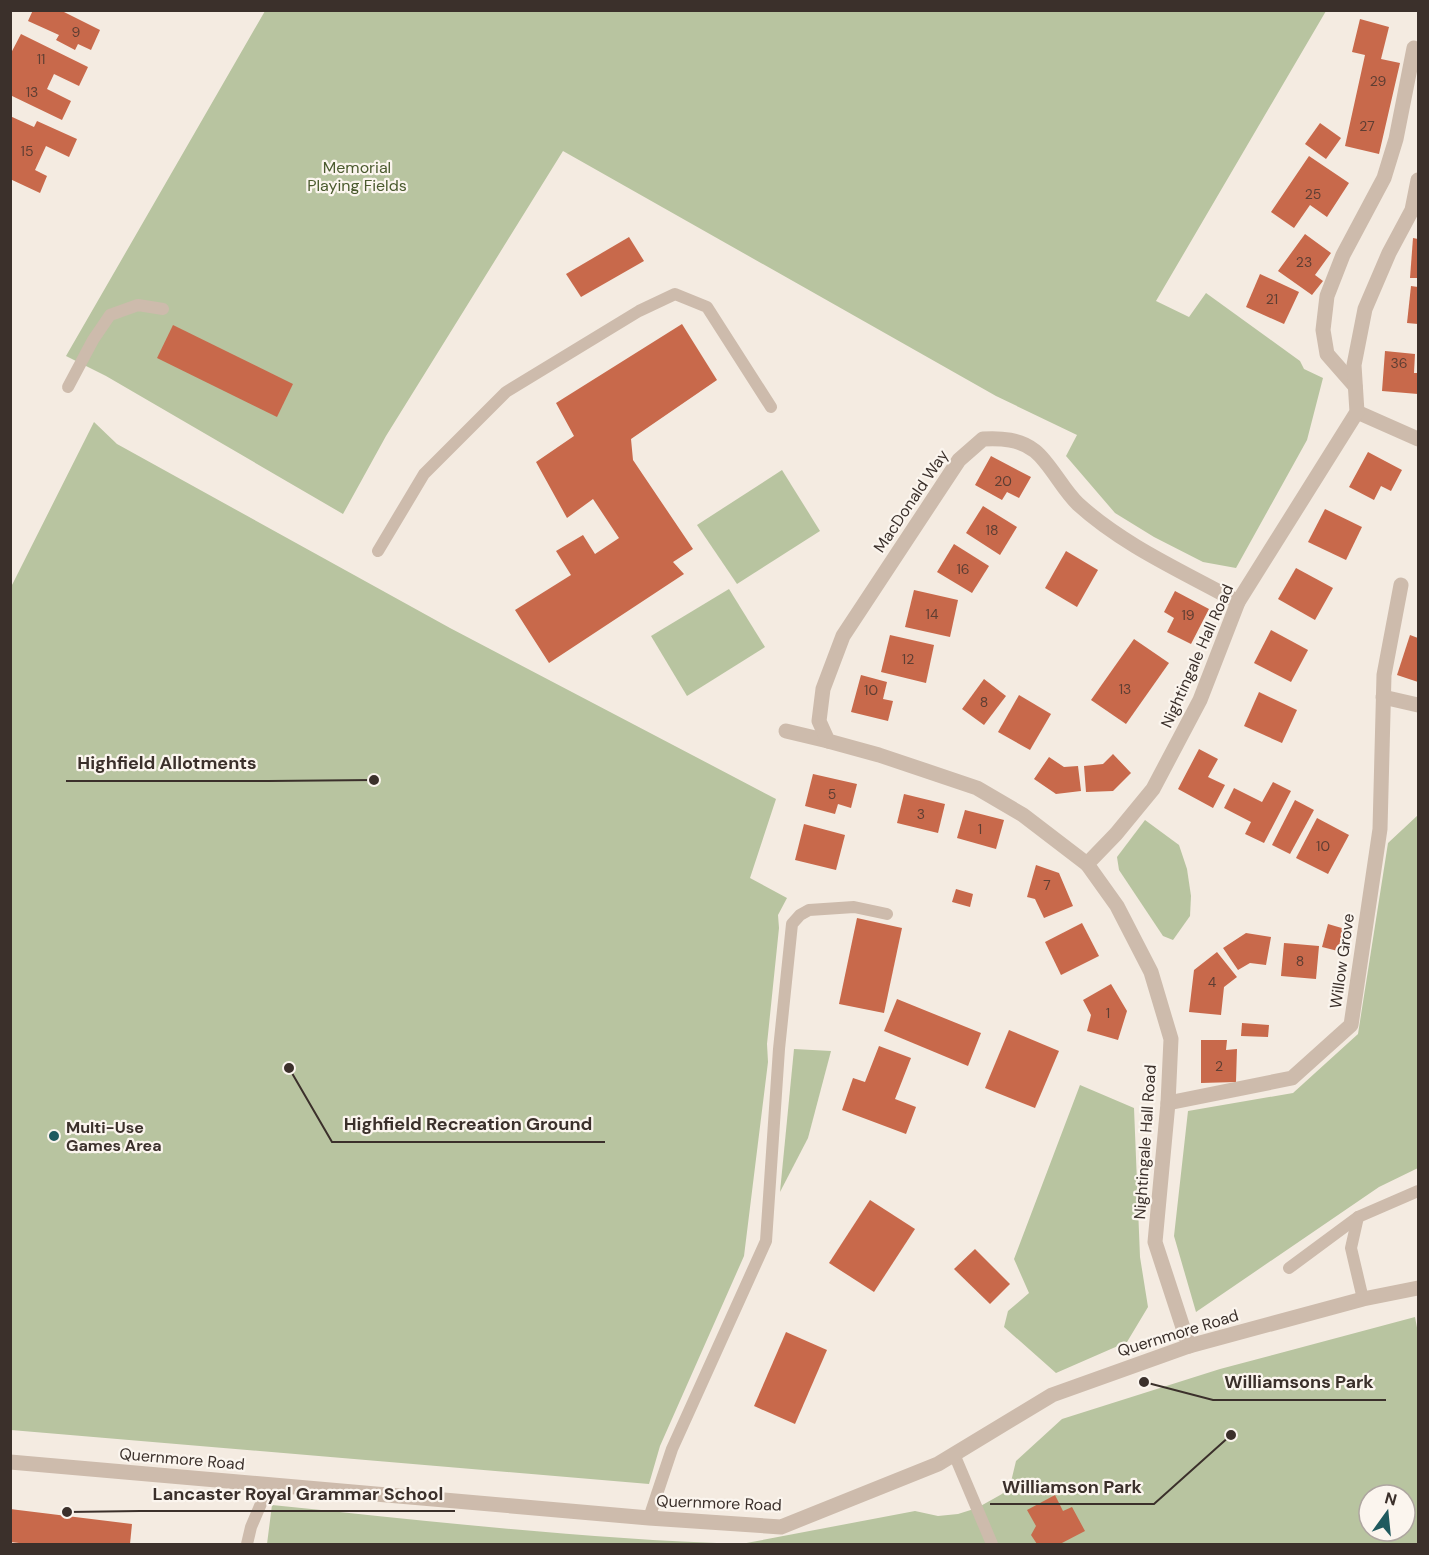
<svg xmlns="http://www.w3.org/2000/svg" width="1429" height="1555" viewBox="0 0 1429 1555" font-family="'DM Sans',sans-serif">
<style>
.green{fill:#b8c4a0;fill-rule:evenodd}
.building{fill:#c8694b}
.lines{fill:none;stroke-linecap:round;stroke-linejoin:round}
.service{stroke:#cdbbac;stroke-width:12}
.minor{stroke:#cdbbac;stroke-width:15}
.tertiary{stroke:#cdbbac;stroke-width:15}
.poi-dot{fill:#1f5a5e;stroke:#fbf5ee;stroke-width:2}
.labels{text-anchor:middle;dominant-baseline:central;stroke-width:4.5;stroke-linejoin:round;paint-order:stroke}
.number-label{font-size:14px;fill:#5e3e33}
.park-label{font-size:16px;fill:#4a5a2e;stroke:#fbf5ee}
.street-label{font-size:16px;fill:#3b302b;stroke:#fbf5ee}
.poi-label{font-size:16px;font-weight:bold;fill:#3b302b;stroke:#fbf5ee;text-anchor:start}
.leader{fill:none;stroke:#3b302b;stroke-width:2}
.callout-dot{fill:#3b302b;stroke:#fbf5ee;stroke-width:2}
.callout-label{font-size:18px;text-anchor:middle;font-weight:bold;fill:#3b302b;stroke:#fbf5ee;stroke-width:4.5;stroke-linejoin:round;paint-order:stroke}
</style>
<rect width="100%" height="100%" fill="#f4ebe1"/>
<g class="green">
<polygon points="265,11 1326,11 1156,301 1189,317 1206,293 1300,361 1304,369 1323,378 1307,440 1236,568 1203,562 1154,537 1115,513 1066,456 1077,435 996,396 563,151 386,436 343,514 106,376 66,356"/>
<polygon points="94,422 117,444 450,628 776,799 750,878 787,898 778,915 779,928 767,1044 768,1062 744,1256 660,1446 649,1484 11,1430 11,587"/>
<polygon points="782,470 820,531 737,584 697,525"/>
<polygon points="729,589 765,647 687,696 651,636"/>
<polygon points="1418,815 1418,1168 1379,1187 1196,1312 1174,1236 1188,1111 1293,1093 1358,1034 1388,843"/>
<polygon points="1145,820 1179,845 1187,869 1191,896 1190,916 1173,940 1163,936 1119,870 1117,857"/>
<polygon points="794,1049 831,1051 808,1138 780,1192"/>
<polygon points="1080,1085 1134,1108 1140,1257 1148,1307 1127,1342 1056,1373 1004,1327 1008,1311 1029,1293 1014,1259"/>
<path d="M1415 1317 1418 1333V1544H741L915 1511 938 1516 958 1514 977 1508 1002 1494 1010 1486 1016 1461 1062 1419 1220 1369ZM1369 1495H1405V1531H1369Z"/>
<path d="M272 1505C428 1521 584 1539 740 1544H267Z"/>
</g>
<g class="building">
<polygon points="33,10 60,10 100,30 91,50 78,44 75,50 56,40 59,35 28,21"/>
<polygon points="1360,19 1389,27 1381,59 1400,63 1379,154 1345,146 1365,55 1352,52"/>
<polygon points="21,34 88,67 79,86 54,74 47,89 71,101 62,120 10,95 10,55"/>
<polygon points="10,116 34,127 37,121 77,139 69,157 46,146 35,170 47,176 40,193 10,179"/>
<polygon points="1320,123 1341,138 1326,159 1305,144"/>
<polygon points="1309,156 1349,183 1327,217 1310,205 1294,228 1271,212"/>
<polygon points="1305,234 1331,253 1315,275 1323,281 1312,295 1278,271"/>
<polygon points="629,237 644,261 581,297 566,274"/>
<polygon points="1413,238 1418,239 1418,278 1410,278"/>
<polygon points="1260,274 1299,292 1284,324 1246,307"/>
<polygon points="1411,286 1418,287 1418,324 1407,323"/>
<polygon points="682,324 717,380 631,439 633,460 693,549 673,562 684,574 549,663 515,610 571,575 556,551 583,535 595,554 619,538 593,499 567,518 536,462 574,436 556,403"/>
<polygon points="173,325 293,384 277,417 157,358"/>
<polygon points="1385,351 1415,354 1414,373 1418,373 1418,394 1382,391"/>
<polygon points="1368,452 1402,470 1391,491 1381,486 1374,500 1349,487"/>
<polygon points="991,456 1031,477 1019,498 1007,492 1002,500 975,485"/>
<polygon points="983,506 1017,527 1000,555 966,533"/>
<polygon points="1325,509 1362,527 1346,560 1308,542"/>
<polygon points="954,544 989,566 972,593 937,572"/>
<polygon points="1066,551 1098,570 1077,607 1045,588"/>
<polygon points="1296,568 1333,588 1315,620 1278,599"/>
<polygon points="914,590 958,600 950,637 905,627"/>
<polygon points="1175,591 1209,609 1191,644 1167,632 1174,618 1164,612"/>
<polygon points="1271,630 1308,650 1291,682 1254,663"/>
<polygon points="890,635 934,645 926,683 881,672"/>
<polygon points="1410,635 1418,638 1418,682 1397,675"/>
<polygon points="1134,639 1169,663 1126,724 1091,700"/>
<polygon points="861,675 887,682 883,699 893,701 888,721 851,712"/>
<polygon points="984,679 1006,696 984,725 962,709"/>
<polygon points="1259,692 1297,710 1282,743 1244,726"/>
<polygon points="1019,695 1051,714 1030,750 998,732"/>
<polygon points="1199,749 1218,759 1208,777 1225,785 1213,808 1178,789"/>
<polygon points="1113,754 1131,773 1113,791 1086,792 1084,766 1103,764"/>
<polygon points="1049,757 1064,767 1078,766 1081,791 1056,794 1034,779"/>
<polygon points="813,774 857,784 851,808 838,804 835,814 805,806"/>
<polygon points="1273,782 1291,791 1264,843 1245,834 1251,822 1224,808 1234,788 1262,802"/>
<polygon points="904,794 945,804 938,833 897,823"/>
<polygon points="1295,800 1314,810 1290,854 1272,845"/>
<polygon points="965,810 1004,820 996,849 957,838"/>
<polygon points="1317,818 1349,835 1328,874 1296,858"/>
<polygon points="804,824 845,835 836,870 795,860"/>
<polygon points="1036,865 1059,873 1073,906 1044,918 1035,899 1027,897"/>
<polygon points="956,889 973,894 970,907 952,902"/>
<polygon points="857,918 902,928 884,1013 839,1004"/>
<polygon points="1082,923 1099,956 1061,975 1045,942"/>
<polygon points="1328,924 1352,931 1346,953 1322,947"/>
<polygon points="1246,933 1271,937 1266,965 1250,963 1238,970 1223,948"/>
<polygon points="1284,943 1319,946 1316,979 1281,976"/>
<polygon points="1217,952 1237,977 1224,987 1221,1015 1189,1012 1194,970"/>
<polygon points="1111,984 1127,1011 1118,1040 1087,1031 1091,1015 1083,1000"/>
<polygon points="897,999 981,1033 968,1066 884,1031"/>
<polygon points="1242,1023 1269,1025 1268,1037 1241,1036"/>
<polygon points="1009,1030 1059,1051 1035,1108 985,1088"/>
<polygon points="1201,1040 1227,1040 1226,1050 1237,1049 1236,1082 1201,1083"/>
<polygon points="879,1046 911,1058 895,1099 916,1107 906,1134 842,1110 853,1078 865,1082"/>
<polygon points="870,1200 915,1229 874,1292 829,1263"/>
<polygon points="975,1249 1010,1284 990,1304 954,1269"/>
<polygon points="786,1332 827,1350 795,1424 754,1406"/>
<polygon points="1055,1495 1063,1511 1072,1507 1085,1531 1060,1544 1037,1544 1031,1535 1036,1526 1027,1510"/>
<polygon points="10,1509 132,1524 130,1544 28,1544 10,1542"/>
</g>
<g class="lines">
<g class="service">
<polyline points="68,387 93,340 110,315 138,305 163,309"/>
<polyline points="378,551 424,474 506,392 639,311 675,294 707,307 771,407"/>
<polyline points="1358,1217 1351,1248 1363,1299"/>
<polyline points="1289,1268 1358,1217 1418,1191"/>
<polyline points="954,1454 992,1544"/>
<polyline points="649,1518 672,1449 766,1241 779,1049 792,924 800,915 809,910 854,907 887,914"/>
<polyline points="247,1544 251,1527 269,1485"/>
</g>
<g class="minor">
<polyline points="1355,386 1327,354 1323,330 1327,296 1343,255 1384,178 1396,139 1414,48"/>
<polyline points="1357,412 1418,439"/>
<polyline points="1383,697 1418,705"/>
<polyline points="786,731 828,741"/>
<path d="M1087 864 1023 815 977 788 879 755 828 741 819 721 823 689 843 636 959 460 983 439C1001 438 1020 439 1035 451 1050 463 1063 490 1078 504 1124 546 1184 572 1238 602"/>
<polyline points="1168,1103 1292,1078 1351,1025 1380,829 1384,675 1401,585"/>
<polyline points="1189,1346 1155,1242 1168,1103 1171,1039 1151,972 1117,906 1087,864 1116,834 1153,789 1200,700 1238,602 1357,412 1354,365 1365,309 1389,253 1412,210 1418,180"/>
</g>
<polyline class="tertiary" points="10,1462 649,1518 781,1527 938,1464 1052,1395 1189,1346 1363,1299 1418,1288"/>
</g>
<circle class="poi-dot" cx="54" cy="1136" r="6"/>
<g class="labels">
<g class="number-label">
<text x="76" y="32">9</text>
<text x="41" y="59">11</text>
<text x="1378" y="81">29</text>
<text x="32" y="92">13</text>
<text x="1367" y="126">27</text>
<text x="27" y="151">15</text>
<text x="1313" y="194">25</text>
<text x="1304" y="262">23</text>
<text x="1272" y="299">21</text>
<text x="1399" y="363">36</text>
<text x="1003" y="481">20</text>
<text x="992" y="530">18</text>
<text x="963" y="569">16</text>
<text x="932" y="614">14</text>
<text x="1188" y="615">19</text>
<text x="908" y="659">12</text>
<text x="1125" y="689">13</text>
<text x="871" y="690">10</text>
<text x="984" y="702">8</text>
<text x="832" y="794">5</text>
<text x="921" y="814">3</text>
<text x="980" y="829">1</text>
<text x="1323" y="846">10</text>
<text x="1047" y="885">7</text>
<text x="1300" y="961">8</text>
<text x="1212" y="982">4</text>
<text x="1108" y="1013">1</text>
<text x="1219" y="1066">2</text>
</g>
<g class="park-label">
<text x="357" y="167">Memorial<tspan x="357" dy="18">Playing Fields</tspan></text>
</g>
<g class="street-label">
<text transform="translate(911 501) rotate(-56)">MacDonald Way</text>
<text transform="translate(1197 656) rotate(-66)">Nightingale Hall Road</text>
<text transform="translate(1342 961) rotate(-82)">Willow Grove</text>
<text transform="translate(1145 1142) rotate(-86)">Nightingale Hall Road</text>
<text transform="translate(1178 1333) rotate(-17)">Quernmore Road</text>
<text transform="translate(182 1459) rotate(5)">Quernmore Road</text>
<text transform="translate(719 1503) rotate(2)">Quernmore Road</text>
</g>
<g class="poi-label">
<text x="66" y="1127">Multi-Use<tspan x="66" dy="18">Games Area</tspan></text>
</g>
</g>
<path class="leader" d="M374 780L269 781H66M289 1068L332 1142H605M1144 1382L1213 1400H1386M1231 1435L1154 1504H990M67 1512L140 1511H455"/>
<g class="callout-dot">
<circle cx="374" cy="780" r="6"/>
<circle cx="289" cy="1068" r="6"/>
<circle cx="1144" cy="1382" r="6"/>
<circle cx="1231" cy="1435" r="6"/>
<circle cx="67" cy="1512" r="6"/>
</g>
<g class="callout-label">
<text x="167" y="769">Highfield Allotments</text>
<text x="468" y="1130">Highfield Recreation Ground</text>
<text x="1299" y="1388">Williamsons Park</text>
<text x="1072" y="1493">Williamson Park</text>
<text x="298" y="1500">Lancaster Royal Grammar School</text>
</g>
<rect width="1429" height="1555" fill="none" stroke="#3b302b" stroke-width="24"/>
<g transform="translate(1387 1513) rotate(15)"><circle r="28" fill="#fbf5ee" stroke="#aea6a0" stroke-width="1.5"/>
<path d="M0-4.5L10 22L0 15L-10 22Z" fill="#1f5a5e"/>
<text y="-9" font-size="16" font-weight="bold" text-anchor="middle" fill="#3b302b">N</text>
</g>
</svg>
